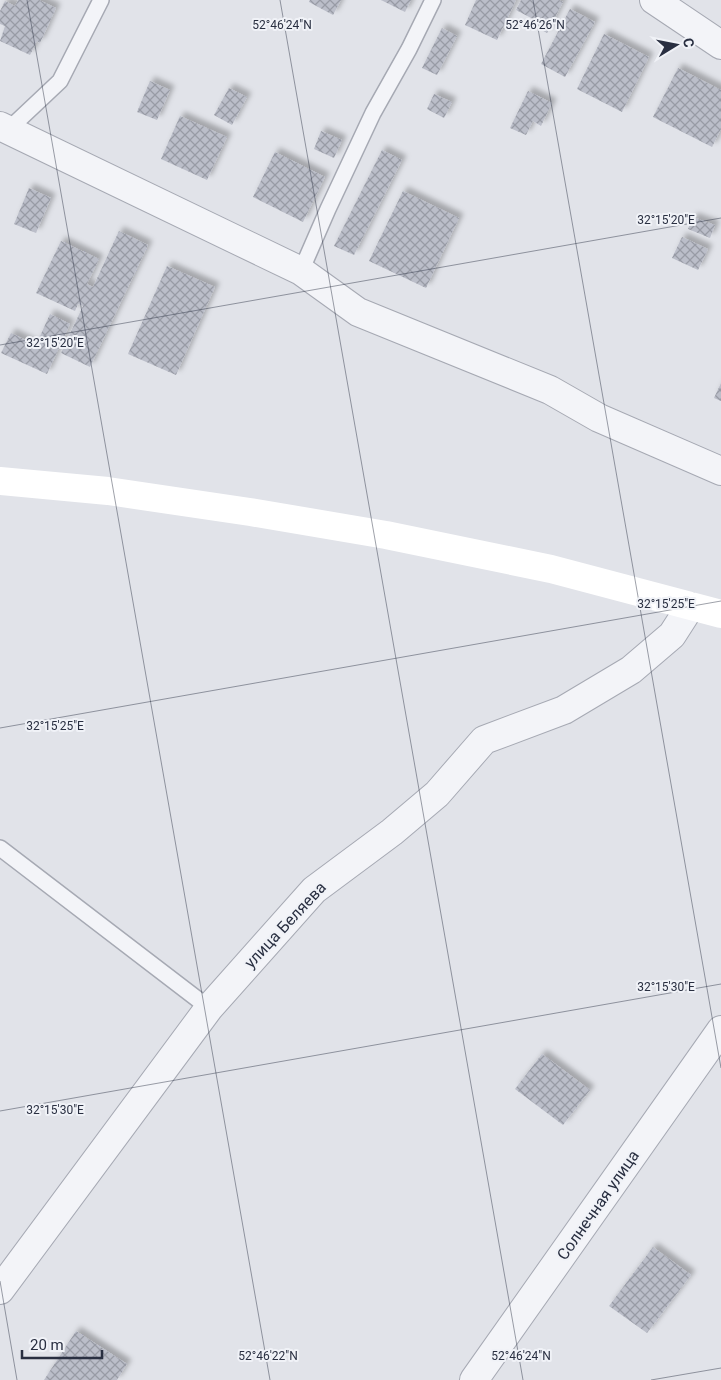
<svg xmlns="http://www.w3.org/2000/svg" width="721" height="1380" viewBox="0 0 721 1380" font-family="Roboto,sans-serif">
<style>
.building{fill:url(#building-cross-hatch);filter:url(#shadow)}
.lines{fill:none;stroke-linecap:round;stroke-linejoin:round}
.service-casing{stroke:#a6a9b3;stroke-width:18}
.minor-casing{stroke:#a6a9b3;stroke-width:30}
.service{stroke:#f3f4f8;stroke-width:15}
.minor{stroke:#f3f4f8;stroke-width:28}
.secondary{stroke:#fff;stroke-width:28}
.ticks{fill:none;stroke:#292f41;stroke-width:1;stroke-opacity:0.45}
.labels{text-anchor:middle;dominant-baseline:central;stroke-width:4;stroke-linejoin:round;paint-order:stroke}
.street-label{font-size:16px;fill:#292f41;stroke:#f0f2f7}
.ticks-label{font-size:12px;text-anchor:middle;fill:#292f41;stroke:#f0f2f7;stroke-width:4;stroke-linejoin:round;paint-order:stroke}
</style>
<defs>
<pattern id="building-cross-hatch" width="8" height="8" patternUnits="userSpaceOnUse" patternTransform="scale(1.25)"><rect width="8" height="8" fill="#bbbec9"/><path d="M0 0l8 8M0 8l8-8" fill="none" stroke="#989ba5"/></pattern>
<filter id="shadow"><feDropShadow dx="4.5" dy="-4.5" stdDeviation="2.5" flood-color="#0004"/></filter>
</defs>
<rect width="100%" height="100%" fill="#e1e3e9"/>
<g class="building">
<polygon points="18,0 39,0 56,8 40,43 37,41 30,55 0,41 5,26 0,24 0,11 5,1 15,6"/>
<polygon points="310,0 341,0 333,15 309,2"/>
<polygon points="381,0 411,0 405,12"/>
<polygon points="476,0 516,0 497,40 465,25"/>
<polygon points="521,0 559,0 563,2 547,33 530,24 533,19 516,10"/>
<polygon points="570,9 595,22 565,77 541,64"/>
<polygon points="442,28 457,36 437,75 422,68"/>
<polygon points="604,34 649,57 622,112 577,89"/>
<polygon points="678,68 721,90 721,129 712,147 653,117"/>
<polygon points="150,81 170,90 157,120 137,112"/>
<polygon points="229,88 247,97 232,125 214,115"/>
<polygon points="528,91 552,103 541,126 533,121 526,135 510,128"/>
<polygon points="434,94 452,102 444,118 427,109"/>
<polygon points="180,116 227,137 207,180 161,159"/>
<polygon points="321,131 342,140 334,158 314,149"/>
<polygon points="382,150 402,160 354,255 334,246"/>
<polygon points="275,152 325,177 303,222 253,197"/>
<polygon points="29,188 51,198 36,233 14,224"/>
<polygon points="403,191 459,218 426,288 369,261"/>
<polygon points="693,217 715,225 710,238 688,229"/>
<polygon points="119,231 148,245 90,367 61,353 83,306 78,304 75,311 36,293 61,241 99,259 87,284 93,287"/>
<polygon points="682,237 708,249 698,270 672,258"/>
<polygon points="167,266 215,287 176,375 128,354"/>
<polygon points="50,314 70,324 47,374 1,353 11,333 36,345"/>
<polygon points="721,383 721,401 714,398"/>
<polygon points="542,1054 590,1090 563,1125 515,1089"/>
<polygon points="653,1247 691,1275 647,1333 609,1306"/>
<polygon points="76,1331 127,1364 117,1380 44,1380"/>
</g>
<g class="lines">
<g class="service-casing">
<g id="service">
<polyline points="8,130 60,81 101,0"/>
<polyline points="301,271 328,209 373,113 409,49 433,0"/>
<polyline points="0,848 209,1008"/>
</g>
</g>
<g class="minor-casing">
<g id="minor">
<polyline points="654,0 721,45"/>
<polyline points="0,126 301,271 358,312 550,390 599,418 721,471"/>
<polyline points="0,1290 209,1008 314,890 392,832 437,794 484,740 564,710 631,670 672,635 690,607"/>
<polyline points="474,1380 721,1030"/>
</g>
</g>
<use href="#service" class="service"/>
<use href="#minor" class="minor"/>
<polyline class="secondary" points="0,481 108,491 250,512 386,535 551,569 721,614"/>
</g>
<path class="ticks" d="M27 0 270 1380M280 0 523 1380M533 0 721 1068M0 345 721 218M0 728 721 601M0 1111 721 984M0 1281 17 1380M651 1380 721 1368"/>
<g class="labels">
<g class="street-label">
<text transform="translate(285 925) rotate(-47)">улица Беляева</text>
<text transform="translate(598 1205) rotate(-55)">Солнечная улица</text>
</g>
</g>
<g class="ticks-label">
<text x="282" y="29">52°46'24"N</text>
<text x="535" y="29">52°46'26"N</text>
<text x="666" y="224">32°15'20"E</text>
<text x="55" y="347">32°15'20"E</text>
<text x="666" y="608">32°15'25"E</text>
<text x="55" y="730">32°15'25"E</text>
<text x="666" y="991">32°15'30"E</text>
<text x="55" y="1114">32°15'30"E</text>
<text x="268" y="1360">52°46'22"N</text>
<text x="521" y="1360">52°46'24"N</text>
</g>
<g transform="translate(676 45) rotate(80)" stroke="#f0f2f7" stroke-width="4" paint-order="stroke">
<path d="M0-4L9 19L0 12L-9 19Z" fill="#292f41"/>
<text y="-8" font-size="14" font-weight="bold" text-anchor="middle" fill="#292f41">С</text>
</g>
<path d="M22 1350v8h80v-8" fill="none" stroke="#292f41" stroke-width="2.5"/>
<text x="30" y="1350" font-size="15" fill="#292f41" stroke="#f0f2f7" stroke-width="4" paint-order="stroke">20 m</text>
</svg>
